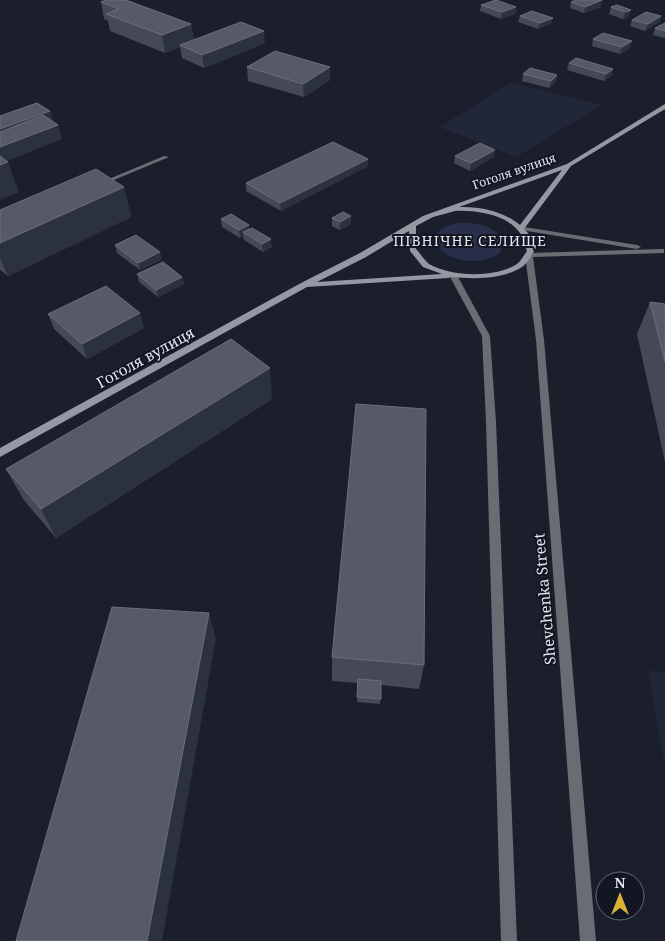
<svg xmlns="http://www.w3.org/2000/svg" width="665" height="941" viewBox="0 0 665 941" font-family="'Noto Serif',serif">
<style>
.built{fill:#212739}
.green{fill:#282f48}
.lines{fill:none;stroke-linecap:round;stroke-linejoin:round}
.minor{fill:#696c73;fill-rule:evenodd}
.tertiary{fill:#696c73;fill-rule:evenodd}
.secondary{fill:#9498a3;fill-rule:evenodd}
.wall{fill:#444955}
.shaded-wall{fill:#2c313e}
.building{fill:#555a66;stroke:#6b6f7b}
.labels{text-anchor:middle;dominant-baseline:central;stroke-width:4;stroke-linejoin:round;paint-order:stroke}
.far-street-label{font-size:12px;fill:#e2e5ee;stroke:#121622}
.far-neighbourhood-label{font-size:14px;letter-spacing:1px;fill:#e2e5ee;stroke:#121622}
.street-label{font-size:15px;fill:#e2e5ee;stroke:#121622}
</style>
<rect width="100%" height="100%" fill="#1b1f2c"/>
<g class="built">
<polygon points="511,83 602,105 516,157 440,127"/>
<polygon points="648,671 665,672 665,767"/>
</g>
<path class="green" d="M456 223C474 222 494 224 503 241L500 253C464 278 402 238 456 223Z"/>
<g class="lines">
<polygon class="minor" points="164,156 169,157 102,185 97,184"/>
<g class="tertiary">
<polygon points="518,226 637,245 641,247 637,249 521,230 517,228"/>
<polygon points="661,249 664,249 664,253 533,257 544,340 596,941 580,941 536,340 525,255 529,253"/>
<polygon points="450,273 456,273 457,275 490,336 496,422 517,941 501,941 486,422 482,336 449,275"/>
</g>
<path class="secondary" d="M665 104V109L571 166 524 229 528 233 534 251C531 256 527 264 522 267 501 280 475 279 451 277L448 278 307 287 0 457V448L301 283 360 253 423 216 567 164ZM562 170 520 225C503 211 480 206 459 207ZM455 211C475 210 507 214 520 233 523 238 525 245 527 251 524 255 521 261 517 264 496 278 451 277 429 264 424 260 420 253 416 249V226L433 217ZM409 231 410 251 423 267 442 274 317 282 366 257Z"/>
</g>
<g class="wall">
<polygon points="101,2 191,24 194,40 265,43 204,68 182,58 180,47 165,53 110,31 108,21 104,19"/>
<polygon points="571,2 601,7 584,13 570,8"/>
<polygon points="481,5 516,7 515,14 501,19 480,11"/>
<polygon points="617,5 629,16 623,19 609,14 611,7"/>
<polygon points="520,16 553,18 551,24 538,29 518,22"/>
<polygon points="661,16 659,22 645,31 630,26 632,20"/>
<polygon points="665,23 665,38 664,38 653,35 655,28"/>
<polygon points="593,39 630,48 620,54 592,46"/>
<polygon points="569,63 613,69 611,76 604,81 567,70"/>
<polygon points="247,67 330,80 304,97 248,81"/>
<polygon points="523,74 557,75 556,82 549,88 522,81"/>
<polygon points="455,156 494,157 470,171 454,163"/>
<polygon points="368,166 281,211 246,191 246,183"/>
<polygon points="124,187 131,217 8,276 0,270 0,210"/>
<polygon points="351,216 351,224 340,230 332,226 332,218"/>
<polygon points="221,219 249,225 249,229 272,247 263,252 244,240 243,236 240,238 222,227"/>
<polygon points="115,245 160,252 161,260 140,270 117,253"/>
<polygon points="137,274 182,277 184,284 158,297 139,282"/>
<polygon points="650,302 665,304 665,462 637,334"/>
<polygon points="48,314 144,328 87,359 54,329"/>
<polygon points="272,399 56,538 23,499 6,469"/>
<polygon points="332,657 424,665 419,689 381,685 380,704 357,702 358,683 332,681"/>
</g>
<g class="shaded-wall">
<polygon points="602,0 601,7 584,13 585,7"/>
<polygon points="516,7 515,14 501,19 502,12"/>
<polygon points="631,10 629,16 623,19 625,12"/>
<polygon points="661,16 659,22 645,31 648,24"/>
<polygon points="553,18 551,24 538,29 540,23"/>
<polygon points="191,24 194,42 180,45 180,47 165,53 162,35"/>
<polygon points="264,31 265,43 204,68 202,55"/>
<polygon points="632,41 630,48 620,54 622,47"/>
<polygon points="330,67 330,80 304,97 303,84"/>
<polygon points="613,69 611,76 604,81 606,74"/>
<polygon points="557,75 556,82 549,88 551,81"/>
<polygon points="50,111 54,124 0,145 0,129"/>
<polygon points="58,125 62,139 0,164 0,147"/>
<polygon points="495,150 494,157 470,171 471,163"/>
<polygon points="368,159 368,166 281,211 280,203"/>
<polygon points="8,162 19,192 0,200 0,165"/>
<polygon points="124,187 131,217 8,276 0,258 0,243"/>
<polygon points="351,216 351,224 340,230 340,222"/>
<polygon points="249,225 250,233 243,232 243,236 240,238 239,230"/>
<polygon points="271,239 272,247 263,252 262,244"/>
<polygon points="160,252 161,260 140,270 138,263"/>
<polygon points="182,277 184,284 158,297 156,290"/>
<polygon points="140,313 144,328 87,359 82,344"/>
<polygon points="270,368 272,399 56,538 41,509"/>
<polygon points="209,613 216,639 162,941 147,941"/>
</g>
<g class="building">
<polygon points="106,0 126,0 191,24 162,35 106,14 119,9 101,2"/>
<polygon points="496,0 516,7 502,12 481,5"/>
<polygon points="576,0 602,0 585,7 571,2"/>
<polygon points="617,5 631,10 625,12 611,7"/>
<polygon points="532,11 553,18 540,23 520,16"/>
<polygon points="646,12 661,16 648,24 632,20"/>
<polygon points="241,22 264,31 202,55 180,45"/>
<polygon points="665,23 665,31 655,28"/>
<polygon points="603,33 632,41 622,47 593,39"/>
<polygon points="275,51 330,67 303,84 247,67"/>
<polygon points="576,58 613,69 606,74 569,63"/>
<polygon points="530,68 557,75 551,81 523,74"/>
<polygon points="37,103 50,111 0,129 0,116"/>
<polygon points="43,115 58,125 0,147 0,132"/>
<polygon points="333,142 368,159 280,203 246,183"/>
<polygon points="480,143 495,150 471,163 455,156"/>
<polygon points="0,156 8,162 0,165"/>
<polygon points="96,169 124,187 0,243 0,210"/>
<polygon points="343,212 351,216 340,222 332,218"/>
<polygon points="231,214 249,225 239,230 221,219"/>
<polygon points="252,228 271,239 262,244 243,232"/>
<polygon points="136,235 160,252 138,263 115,245"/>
<polygon points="163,262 182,277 156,290 137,274"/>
<polygon points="106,286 140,313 82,344 48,314"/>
<polygon points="650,302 665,304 665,362"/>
<polygon points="231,339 270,368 41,509 6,469"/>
<polygon points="356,404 426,409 424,665 332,657"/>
<polygon points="112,607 209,613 147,941 16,941"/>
<polygon points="358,679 381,681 381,699 357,697"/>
</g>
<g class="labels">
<g class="far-street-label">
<text transform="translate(514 171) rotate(-19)">Гоголя вулиця</text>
</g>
<g class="far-neighbourhood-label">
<text x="470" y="240">ПІВНІЧНЕ СЕЛИЩЕ</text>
</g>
<g class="street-label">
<text transform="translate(145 357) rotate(-29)">Гоголя вулиця</text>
<text transform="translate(544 599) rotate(-95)">Shevchenka Street</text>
</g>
</g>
<g transform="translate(620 896)"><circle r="24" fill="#121622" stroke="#656974"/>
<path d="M0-4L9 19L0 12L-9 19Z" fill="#dbb233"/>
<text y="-8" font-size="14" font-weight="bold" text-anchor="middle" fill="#e2e5ee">N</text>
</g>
</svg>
